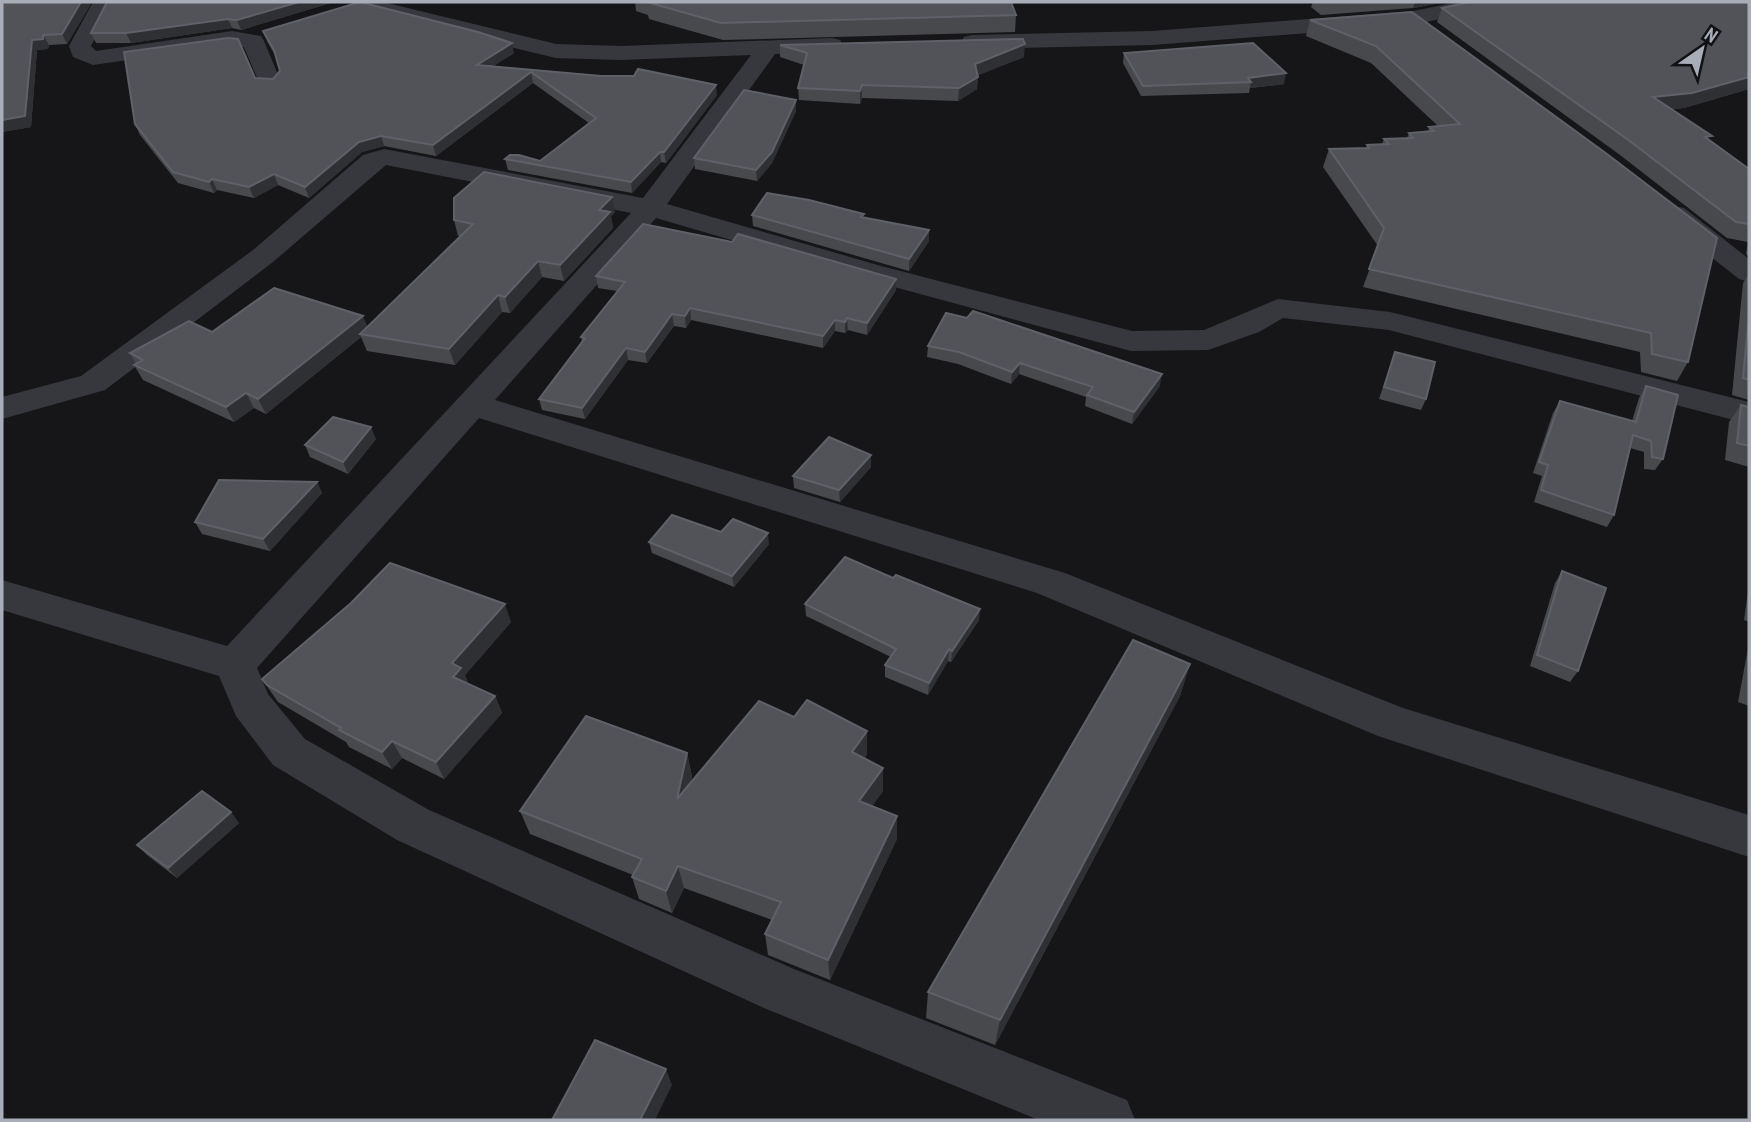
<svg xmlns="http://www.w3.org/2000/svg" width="1751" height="1122" viewBox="0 0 1751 1122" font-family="'PT Sans Narrow',sans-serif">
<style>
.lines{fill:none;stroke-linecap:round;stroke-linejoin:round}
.street{fill:#37383d;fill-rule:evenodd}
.wall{fill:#47494d}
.shaded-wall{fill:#2f3033}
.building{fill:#525359;stroke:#5f6168;stroke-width:2}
</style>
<rect width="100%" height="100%" fill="#161618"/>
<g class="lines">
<g class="street">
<polygon points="93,2 114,2 91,46 96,51 232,31 261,36 264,41 281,82 277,87 261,87 244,47 232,45 93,65 73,57 69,46"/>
<polygon points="353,2 383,2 556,44 621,46 832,38 840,40 843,45 840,50 832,52 775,54 667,204 881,266 1132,331 1204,330 1278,299 1390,312 1749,402 1749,424 1389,330 1283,318 1259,332 1208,350 1131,351 861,278 656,218 495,400 1065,573 1403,708 1749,815 1749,857 1378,736 1037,593 479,418 257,668 268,694 305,739 429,810 794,969 1127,1100 1135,1120 1039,1120 764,1008 397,840 273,765 236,716 219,676 2,610 2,580 227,646 631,213 386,165 273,262 105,390 2,419 2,397 81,376 253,250 363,155 384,149 643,198 751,55 621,60 556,58 374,14 356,7"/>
<polygon points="1458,2 1497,2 1494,7 1413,25 1152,45 972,49 964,47 961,42 964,37 972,35 1152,31 1413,11"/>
<polygon points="1674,206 1684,208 1749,259 1749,282 1739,279 1664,220 1660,214 1664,208"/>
</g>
</g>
<g class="wall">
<polygon points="2,2 92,2 67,44 49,45 48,49 37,50 31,127 2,132"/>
<polygon points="107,2 334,2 241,30 232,28 131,43 96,43 91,33"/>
<polygon points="635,2 1011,2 1016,15 1015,32 723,40 649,19 648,15 636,11"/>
<polygon points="1313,2 1446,2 1413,8 1321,15 1311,7"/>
<polygon points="1749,2 1749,89 1684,108 1671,109 1710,140 1749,169 1749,257 1746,254 1748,242 1727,238 1620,155 1437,22 1442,8"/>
<polygon points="1412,12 1688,362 1677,381 1641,372 1640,352 1363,287 1378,246 1323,167 1329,149 1366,148 1367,145 1382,144 1384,139 1407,138 1409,133 1428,132 1429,127 1438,126 1371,63 1306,36 1310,20"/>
<polygon points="263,31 514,53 493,66 717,95 666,163 661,162 632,193 508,170 505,159 540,161 589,123 533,83 436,156 384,146 362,152 309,198 278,185 254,198 217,190 214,193 178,183 140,135 135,124 255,78 273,79 280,71 276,57 267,41"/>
<polygon points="780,45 1024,57 978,75 977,89 958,101 862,98 860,104 799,100 798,88 804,65 780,57"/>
<polygon points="1124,53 1284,84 1250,88 1249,93 1141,96 1123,63"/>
<polygon points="796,111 772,163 757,181 695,169 694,158"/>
<polygon points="615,212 611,216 613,228 564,281 542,277 510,313 502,312 455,365 367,351 361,337 266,414 254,408 234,422 143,380 134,365 136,364 130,353 212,332 368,327 460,236 458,236 454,220"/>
<polygon points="752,215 929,241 909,271 753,226"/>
<polygon points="1749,274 1749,400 1732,395 1743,283"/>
<polygon points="596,276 896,290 867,335 848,330 845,333 835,331 823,348 691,320 686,328 674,326 647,363 628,360 585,419 542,410 539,399 582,342 581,337 617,291 598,288"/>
<polygon points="928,346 1160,386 1132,424 1085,406 1086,397 1019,374 1011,384 958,364 927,357"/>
<polygon points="1395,352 1426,399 1421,410 1379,399"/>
<polygon points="1646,386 1663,459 1655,470 1644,469 1644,452 1630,448 1614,515 1607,527 1534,502 1542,476 1533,473 1553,413 1560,401 1632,421 1639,398"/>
<polygon points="1741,405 1749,407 1749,467 1725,460 1729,422"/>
<polygon points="376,439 348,474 310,457 305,445"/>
<polygon points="871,467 840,502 794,488 793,476"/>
<polygon points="317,482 322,493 270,551 202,534 195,522"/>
<polygon points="721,532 769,544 734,587 652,553 649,542"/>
<polygon points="1562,571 1578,671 1570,682 1530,666 1555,583"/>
<polygon points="1749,584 1749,622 1744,620"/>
<polygon points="805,604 979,620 951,662 948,661 928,695 885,677 885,665 891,657 806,616"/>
<polygon points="511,622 465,675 468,684 495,696 502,713 444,779 402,758 392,769 349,747 346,742 278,702 262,679"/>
<polygon points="1749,643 1749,706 1738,702"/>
<polygon points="1190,664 1180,696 995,1045 926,1018 928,992"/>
<polygon points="687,753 692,776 691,782 867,754 865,758 883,791 872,806 897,816 897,839 830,980 768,955 765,934 772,920 684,888 672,913 639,899 632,877 633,875 530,834 520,811"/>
<polygon points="239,823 177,878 147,855 137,845"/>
</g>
<g class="shaded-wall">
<polygon points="81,2 92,2 67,44 62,34"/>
<polygon points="299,2 334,2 241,30 237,20"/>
<polygon points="1415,2 1446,2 1413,8"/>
<polygon points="228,19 232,28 131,43 126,33"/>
<polygon points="43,35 49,45 48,49 37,50 31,127 2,132 2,120 32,40"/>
<polygon points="512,43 514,53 480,75 477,65"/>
<polygon points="1025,44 1024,57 974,77 975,64"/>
<polygon points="531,72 533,83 436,156 433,145"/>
<polygon points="1286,73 1284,84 1250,88 1251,82 1248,78"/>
<polygon points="978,77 977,89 958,101 959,88"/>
<polygon points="1749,77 1749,89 1684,108 1645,113 1653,97"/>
<polygon points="716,85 717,95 666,163 664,152"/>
<polygon points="862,85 862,98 860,104 860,91"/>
<polygon points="796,100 796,111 772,163 757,181 756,170"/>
<polygon points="381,136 384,146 362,152 309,198 305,187 359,142"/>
<polygon points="660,152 661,162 632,193 631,182"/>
<polygon points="274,174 278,185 254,198 249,187"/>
<polygon points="212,179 217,190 214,193 209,182"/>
<polygon points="612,197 615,212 611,216 613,228 564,281 560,265 599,210"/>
<polygon points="929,230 929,241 909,271 909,259"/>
<polygon points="538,261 542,277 510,313 505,297"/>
<polygon points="896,279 896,290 867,335 867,323"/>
<polygon points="498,295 502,312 455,365 449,349"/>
<polygon points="690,308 691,320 686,328 685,316"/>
<polygon points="672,314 674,326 647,363 645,352"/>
<polygon points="363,316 369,330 360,334 361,337 266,414 258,399"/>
<polygon points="847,318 848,330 845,333 845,322"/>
<polygon points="835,320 835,331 823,348 823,336"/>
<polygon points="626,348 628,360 585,419 582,408"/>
<polygon points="1020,363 1019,374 1011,384 1012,372"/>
<polygon points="1162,374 1160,386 1132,424 1134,412"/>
<polygon points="246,393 254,408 234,422 226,407"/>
<polygon points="371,427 376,439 348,474 343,462"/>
<polygon points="871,455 871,467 840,502 839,490"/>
<polygon points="317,482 322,493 270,551 263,539"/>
<polygon points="768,533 769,544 734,587 732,576"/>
<polygon points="505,604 511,622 465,675 469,685 453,677 452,663"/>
<polygon points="980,609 979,620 951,662 952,651"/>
<polygon points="949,649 948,661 928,695 929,683"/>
<polygon points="1190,664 1180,696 995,1045 1000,1020"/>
<polygon points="495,696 502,713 444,779 436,762"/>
<polygon points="867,731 867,754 853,775 852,752"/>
<polygon points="392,741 402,758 392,769 382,752"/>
<polygon points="687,753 692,776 683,822 677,799"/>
<polygon points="883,768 883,791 860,824 859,801"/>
<polygon points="231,812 239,823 177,878 168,868"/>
<polygon points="897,816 897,839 830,980 828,960"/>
<polygon points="678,866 684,888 672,913 666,891"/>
<polygon points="666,1069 672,1085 655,1120 640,1120"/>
</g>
<g class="building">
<polygon points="2,2 81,2 62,34 43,35 43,39 32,40 25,116 2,120"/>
<polygon points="107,2 299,2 237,20 228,19 126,33 91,33"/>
<polygon points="360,2 478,32 512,43 477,65 601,76 634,76 638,69 716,85 664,152 660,152 631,182 505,159 510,155 519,155 540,161 596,118 531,72 433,145 381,136 359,142 305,187 274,174 249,187 212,179 209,182 173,172 135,124 124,52 228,38 238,39 255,78 273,79 280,71 274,50 263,31"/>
<polygon points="647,2 1011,2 1016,15 721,23"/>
<polygon points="1471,2 1749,2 1749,77 1692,93 1653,97 1712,136 1705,137 1749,169 1749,224 1736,222 1627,139 1442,8"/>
<polygon points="1412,12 1607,154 1717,238 1688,362 1652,354 1651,333 1369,269 1384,228 1329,149 1369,148 1367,145 1389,144 1384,139 1413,138 1409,133 1434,131 1429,127 1460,124 1376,46 1310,20"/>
<polygon points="1023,39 1025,44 975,64 978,77 959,88 862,85 860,91 798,88 807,53 780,45"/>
<polygon points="1253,43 1286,73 1248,78 1251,82 1143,86 1124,53"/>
<polygon points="744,90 796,100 772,152 756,170 694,158"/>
<polygon points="484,172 612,197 599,210 610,212 560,265 538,261 505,297 498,295 449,349 360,334 473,224 454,220 454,198"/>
<polygon points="767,193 809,200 864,214 861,217 929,230 909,259 752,215"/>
<polygon points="643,224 732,242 738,234 896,279 867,323 847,318 845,322 835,320 823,336 690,308 685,316 672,314 645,352 626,348 582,408 539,399 585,338 581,337 625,282 596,276"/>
<polygon points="274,288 363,316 258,399 246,393 226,407 134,365 143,360 130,353 189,321 212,332"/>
<polygon points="973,311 1162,374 1134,412 1087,395 1093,387 1020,363 1012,372 959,352 928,346 946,313 967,318"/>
<polygon points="1749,315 1749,380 1743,378"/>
<polygon points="1395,352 1435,362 1426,399 1384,387"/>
<polygon points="1646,386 1678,395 1663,459 1652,457 1651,441 1633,435 1614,515 1541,490 1548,465 1539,462 1560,401 1636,422"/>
<polygon points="1741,405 1749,407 1749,446 1737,443"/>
<polygon points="333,417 371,427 343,462 305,445"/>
<polygon points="829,437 871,455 839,490 793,476"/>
<polygon points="219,480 317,482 263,539 195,522"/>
<polygon points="672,515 721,532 733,519 768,533 732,576 649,542"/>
<polygon points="845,557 893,578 896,575 980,609 952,651 949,649 929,683 885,665 896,649 805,604"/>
<polygon points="390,563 505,604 452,663 461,668 453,677 495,696 436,762 392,741 382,752 339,730 341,728 267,685 262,679 351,603"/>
<polygon points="1562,571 1606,588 1578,671 1537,655"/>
<polygon points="1133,640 1190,664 1000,1020 928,992"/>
<polygon points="807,700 867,731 852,752 883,768 859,801 897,816 828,960 765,934 781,902 678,866 666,891 632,877 642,859 520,811 586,716 687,753 677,799 759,701 794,717"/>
<polygon points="202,791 231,812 168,868 137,845"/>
<polygon points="595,1040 666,1069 640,1120 552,1120"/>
</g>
<rect width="1751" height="1122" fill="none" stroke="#a8adb8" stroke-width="7"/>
<g transform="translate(1702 49) rotate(34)" stroke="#111113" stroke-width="5" paint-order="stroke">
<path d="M0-5L12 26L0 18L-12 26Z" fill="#a8adb8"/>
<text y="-10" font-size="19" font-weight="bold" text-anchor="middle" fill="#a8adb8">N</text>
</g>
</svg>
